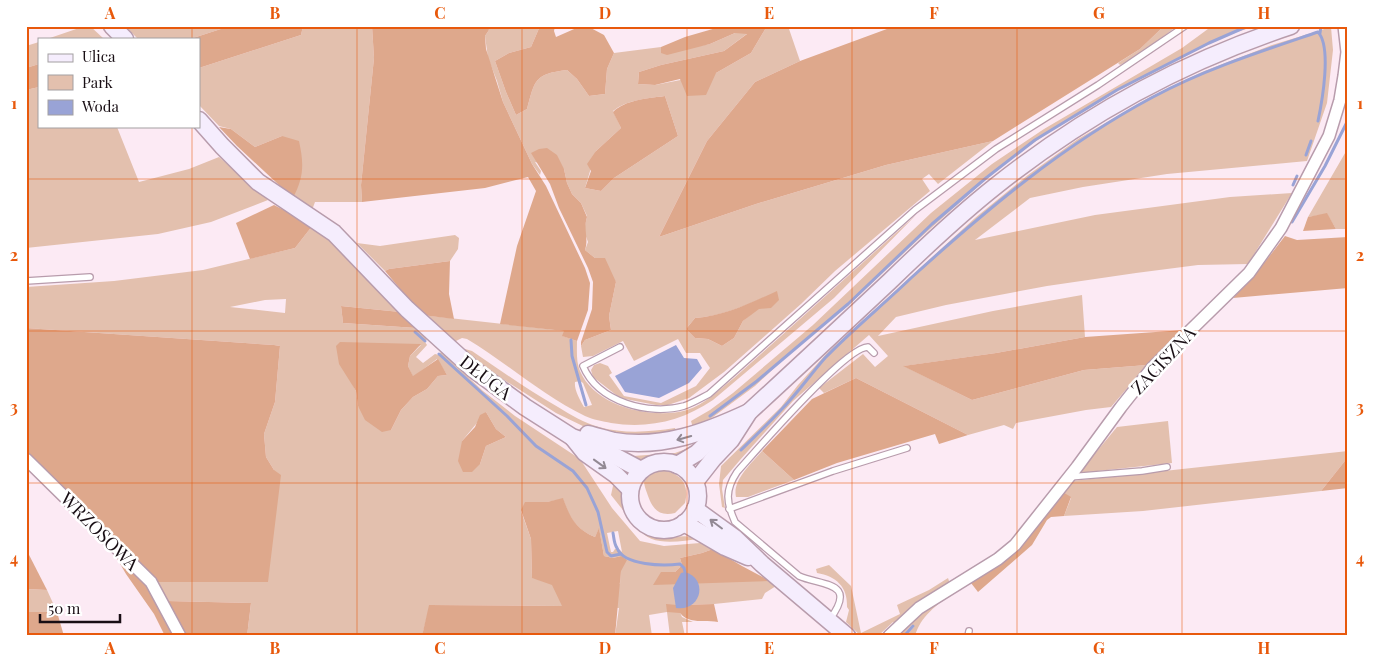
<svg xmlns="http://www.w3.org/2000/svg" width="1374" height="662" viewBox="0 0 1374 662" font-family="'Playfair Display',serif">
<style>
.green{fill:#e3c0ae;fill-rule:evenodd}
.forest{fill:#dea88c}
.water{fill:#99a3d6}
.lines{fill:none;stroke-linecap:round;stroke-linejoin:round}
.stream{stroke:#99a3d6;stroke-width:3}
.lane-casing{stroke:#b89cac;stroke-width:8}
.street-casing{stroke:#b89cac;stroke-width:14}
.secondary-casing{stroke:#b89cac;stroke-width:19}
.lane{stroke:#fff;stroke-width:5.5}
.street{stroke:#fff;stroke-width:11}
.secondary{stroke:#f5edfd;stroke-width:16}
.oneway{stroke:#928994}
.grid{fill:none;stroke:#e8590c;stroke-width:1;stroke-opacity:0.55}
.labels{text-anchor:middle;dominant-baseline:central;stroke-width:5;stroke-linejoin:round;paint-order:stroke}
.street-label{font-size:18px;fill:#180e14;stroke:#fff}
.neatline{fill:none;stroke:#e8590c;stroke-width:2}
.grid-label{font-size:16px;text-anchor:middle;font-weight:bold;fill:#e8590c}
</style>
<rect width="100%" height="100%" fill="#fceaf4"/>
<g class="green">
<polygon points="85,26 90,26 104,39 47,39"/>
<polygon points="125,26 230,26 190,39 138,39"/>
<polygon points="303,26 372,26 374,58 361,185 362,202 315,202 312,210 293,198 282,136 255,147 231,129 219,126 199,105 199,68 301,35"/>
<path d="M488 26H540L531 47 509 53 495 61 506 92 516 115 527 109C535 80 534 74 567 70L577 79 589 96 605 94 607 69 614 53 661 47V53L710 44 735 33H748L724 51 661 65 639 72 638 84 655 85 716 73 751 53 767 26H788L800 61 755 82 707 141 659 237 756 204 886 165 993 141 938 184 929 174 922 179 930 191 835 271 801 304 724 372 689 398 668 405H656L620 398 593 377 591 370 594 365 600 363 608 366 612 373 609 375 624 396 661 403 696 386 710 368 700 353H686L678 339 634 361 623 341 593 356 583 357 581 346 585 340 611 330 609 316 616 282 595 258 585 250 588 242 584 231 587 216 581 203 572 194 567 183 564 169 535 162 541 171 540 175 532 164 503 102 497 81 488 58 485 36 489 30ZM665 96 678 136 614 178 601 191 585 188 596 151 621 128 613 111C626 100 648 98 665 96ZM777 292 743 321 734 338 722 346 708 339 695 338 686 329 695 318C725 316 750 303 777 292Z"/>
<path d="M1164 26H1177C1159 40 1141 55 1120 65L1118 63 1140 49Z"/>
<polygon points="1212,26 1256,26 1230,34 1121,88 1055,128 1003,164 920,238 850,304 787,356 755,386 713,417 693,428 691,421 710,410 733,393 813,325 931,213 992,164 1044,129 1182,48"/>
<polygon points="1331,27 1333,50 1327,103 1307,161 1167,174 1083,187 1030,198 975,240 1095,215 1230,197 1292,193 1248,264 1198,265 1136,273 1047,286 946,305 896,317 878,336 993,311 1082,295 1085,337 996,353 904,366 972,400 1084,370 1147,365 1111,407 1086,410 1016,423 1013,429 1004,425 968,435 856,378 824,393 819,388 863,354 875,367 888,356 869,335 793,401 740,460 723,480 722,489 725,508 722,507 719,484 721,466 781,407 798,385 827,353 975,218 1028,175 1078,139 1150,97 1202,72 1272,45"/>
<polygon points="39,42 39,64 26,68 26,46"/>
<polygon points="39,87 39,126 119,126 117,127 139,182 189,169 219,157 268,200 211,222 158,234 26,248 26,90"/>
<polygon points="1348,148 1348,229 1336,229 1327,214 1308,217"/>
<path d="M916 215 834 298 713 400C682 421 648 429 611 423 603 421 593 420 585 416 543 396 507 363 467 339L462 338 454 342 422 315 565 331 563 336 577 341C577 350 576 362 580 371 595 407 653 420 687 410 705 404 719 390 734 378ZM580 381 583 383 592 405 584 407C580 400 574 390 575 382Z"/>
<path d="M313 225 326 235 400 312 341 306 343 323 416 328 427 339 425 342 427 345 416 357 423 363 435 354 439 355 441 352 483 391 515 416 580 459 612 508 640 541 664 546 700 543 703 541 713 549 702 553 680 558 682 565 675 572 770 581 776 586 765 593 762 599 714 604 677 605 682 617 693 622H682L685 636H670L667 612 649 615 652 636H615L619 608 562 606 430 605 422 636H247L251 603 167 601 157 582 274 470 266 457 264 434 275 402 280 346 274 345 26 328V287L114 281 203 270 295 248ZM286 299 285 313 230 307 265 300ZM421 345 410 356 408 366 413 377 437 359 447 375 438 376 427 389 413 397 401 410 391 430 358 406 356 391 349 378ZM486 412 496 429 506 437 486 446 480 464 462 441ZM563 499C570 518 575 529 595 537L599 529 604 556 613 558 621 556 620 584 532 578 531 539 521 511 526 502H547ZM618 531 622 552 618 548 615 549 613 552H611L607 533Z"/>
<polygon points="455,235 459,238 458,249 450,261 389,269 385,271 357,243 380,246"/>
<path d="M465 349 472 351C500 370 528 390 558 407 571 415 584 423 599 427 624 434 650 432 675 428L678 435 646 438 587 428 556 413 473 360 461 350Z"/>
<polygon points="1168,421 1172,463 1079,473 1117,427"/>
<path d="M686 449 688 453C675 461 668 454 656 457 646 459 641 461 631 458L633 456 675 453Z"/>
<path d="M762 451 794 480 748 497H736C732 480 752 463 762 451Z"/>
<polygon points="1348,451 1348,457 1321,491 1143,511 1064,516 1071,498 1063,492 1072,481"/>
<path d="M662 470C680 473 690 483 685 503L675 513C658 517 652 508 647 493 641 477 643 473 662 470Z"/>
<polygon points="616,484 622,491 630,519 611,495 613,486"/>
<path d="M638 527C644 531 649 536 656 537 672 541 681 532 699 539 680 541 649 548 638 527Z"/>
<path d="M829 565 851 586 861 633 900 614 897 605 929 590 948 578 950 584 895 624 893 622 878 636H861L846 622 849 610 847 607C848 587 836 576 817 573L816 569Z"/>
<polygon points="26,589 47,590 57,612 26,612"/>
<path d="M952 591 953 594C937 604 920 617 915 636H906L914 627 912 625 902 636H899L902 632 901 630 915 617Z"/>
</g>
<g class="forest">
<polygon points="230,26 303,26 301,35 199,68 199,39 190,39"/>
<polygon points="372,26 488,26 489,30 485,36 486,49 503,102 532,164 546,186 585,268 590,283 588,310 577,341 562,336 564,331 500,324 517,246 536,191 528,177 485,188 362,202 361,185 374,58"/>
<path d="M540 26H555L554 31 556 37 581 26H587L604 35 614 53 607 69 605 94 589 96 577 79 567 70C534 74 535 80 527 109L516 115 506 92 495 61 509 53 531 47Z"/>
<polygon points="723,26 767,26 751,53 716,73 706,95 687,96 680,79 655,85 638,84 639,72 661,65 724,51 747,34 735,33 710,44 667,55 661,53 661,47 685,37"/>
<polygon points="895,26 1164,26 1140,49 993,141 886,165 756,204 659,237 707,141 755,82 800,61"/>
<polygon points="39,64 39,87 26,90 26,68"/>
<path d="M665 96 678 136 614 178 601 191 585 188 591 171 587 164 596 151 621 128 613 112C625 100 648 98 665 96Z"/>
<path d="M219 127 231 129 255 147 282 136 299 141C304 164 304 177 293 198L237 146Z"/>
<path d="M547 148 557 155 564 169 567 183 572 194 581 203 587 217C583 230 589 238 585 250L595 258H605L616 282 609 316 611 330 585 340 581 346V342L592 309 593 282 588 268 559 208 550 184 531 153 539 149Z"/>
<polygon points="274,205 313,225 295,248 250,259 236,223"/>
<polygon points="1327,213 1336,229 1303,231 1308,217"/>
<polygon points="1285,236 1297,240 1348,237 1348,288 1233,298 1251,280"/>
<polygon points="450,261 449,294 454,319 422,315 385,271 389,269"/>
<path d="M777 291 779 300 771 308 759 309 743 321 734 338 722 346 708 339 695 338 686 329 695 318C725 316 750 303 777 291Z"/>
<polygon points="341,306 400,312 416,328 343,323"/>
<polygon points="26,328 274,345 280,346 275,402 264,434 266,457 274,470 281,475 268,582 157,582 26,454"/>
<polygon points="1184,330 1147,365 1084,370 972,400 903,366 996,353 1085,337"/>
<polygon points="340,342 421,344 410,356 408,366 413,376 438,359 447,375 438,376 427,389 413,397 401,410 391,430 382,432 365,420 358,406 356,391 339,364 336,346"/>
<polygon points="856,378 968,435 939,444 935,434 837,463 794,480 762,451 812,399"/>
<polygon points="486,412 496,429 506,437 486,446 480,464 472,472 463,472 458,461 462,441 475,427 480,415"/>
<polygon points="1348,457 1348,488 1321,491"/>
<polygon points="1063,492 1071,497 1064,516 1051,517 1047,520 1032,545 978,592 971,583 1013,553"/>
<path d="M563 498C570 517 575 529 595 537L599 528 604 556 613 558 621 556 627 560 621 571 615 636H422L429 605 562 606 552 585 532 578 531 539 521 510 525 502H547Z"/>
<polygon points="26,549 47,590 26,589"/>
<polygon points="713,549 742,566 770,581 653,585 661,572 675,572 682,565 680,558 702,553"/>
<polygon points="115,555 145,584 173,636 165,636 154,614 126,574"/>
<polygon points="167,601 251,603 247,636 186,636"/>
<path d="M666 604 677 605 714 604 718 622C704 619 690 625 680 613L667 612Z"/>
<polygon points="26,612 57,612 64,636 26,636"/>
</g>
<g class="water">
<polygon points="676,345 684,358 697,359 702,368 689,383 659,398 625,392 615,376"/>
<path d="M685 572C709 579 701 612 676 608L673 588 681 573Z"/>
</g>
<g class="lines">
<g class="stream">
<polyline points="1320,33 1321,26"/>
<polyline points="1306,155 1311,141"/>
<polyline points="1293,185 1297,176"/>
<polyline points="1292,222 1325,166 1348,120"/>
<polyline points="415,332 425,341"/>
<polyline points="571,340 572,356 586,405"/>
<polyline points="439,354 507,416 536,446 573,471 587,488 598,512 607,552 611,556 621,554"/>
<polyline points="710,416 757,381 848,304 932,224 986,178 1035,140 1117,90 1209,43 1248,26"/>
<path d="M741 450C754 437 768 424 781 410 797 394 810 375 825 358 852 330 883 305 911 278 986 210 1063 145 1153 97 1205 69 1262 51 1318 32 1332 47 1322 102 1318 121"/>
<path d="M613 533C614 538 614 544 617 548 624 566 664 566 680 564L684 568 685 572"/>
<polyline points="904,636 913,626"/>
</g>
<g class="lane-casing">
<g id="lane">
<polyline points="26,281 90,277"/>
<path d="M620 347 583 366C598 402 649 416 684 406 693 403 701 398 709 394L915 210 996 149 1098 85 1185 26"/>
<polyline points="1069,477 1142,471 1167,467"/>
<polyline points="729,509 833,471 907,448"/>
<path d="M830 619C858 581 822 586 799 576L735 522C726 502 725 490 737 472 756 451 845 347 868 347L874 353"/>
<polyline points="968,636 969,631"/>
</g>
</g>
<g class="street-casing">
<g id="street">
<polyline points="26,459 151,582 180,636"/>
<polyline points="889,636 919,608 998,559 1015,545 1077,467 1121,407 1152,368 1249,273 1281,228 1329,136 1340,100 1344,76 1347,52 1344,26"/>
</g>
</g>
<g class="secondary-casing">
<g id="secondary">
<polyline points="112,26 125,39"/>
<polyline points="199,120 222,146 258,182 334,233 407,309 473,369 525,407 572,437 594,445 641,470"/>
<path d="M588 434C597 436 605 439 614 441 662 449 706 432 749 412"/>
<polyline points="573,438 585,453 616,475 630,489"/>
<circle cx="664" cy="496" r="34"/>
<polyline points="677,465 697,453 726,425"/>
<path d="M695 482 713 459 731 440 749 412C796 369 843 325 890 281 924 248 959 215 997 185 1084 116 1184 61 1291 26"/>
<polyline points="695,509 735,538 762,564 847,636"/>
<polyline points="684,523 725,547 748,557"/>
</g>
</g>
<use href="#lane" class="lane"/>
<use href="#street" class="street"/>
<use href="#secondary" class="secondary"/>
</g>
<defs><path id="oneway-shaft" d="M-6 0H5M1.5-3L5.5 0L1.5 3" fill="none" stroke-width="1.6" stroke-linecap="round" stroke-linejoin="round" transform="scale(1.25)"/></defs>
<g class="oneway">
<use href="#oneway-shaft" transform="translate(684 438) rotate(164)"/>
<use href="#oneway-shaft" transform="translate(600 464) rotate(36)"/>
<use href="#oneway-shaft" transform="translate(716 524) rotate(-143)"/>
</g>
<path class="grid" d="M192 26V39M357 26V636M522 26V636M687 26V636M852 26V636M1017 26V636M1182 26V636M192 126V636M26 179H1348M26 331H1348M26 483H1348"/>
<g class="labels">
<g class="street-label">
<text transform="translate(1163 360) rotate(-47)">ZACISZNA</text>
<text transform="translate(486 377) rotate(38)">DŁUGA</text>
<text transform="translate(100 531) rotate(45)">WRZOSOWA</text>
</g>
</g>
<rect width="1374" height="662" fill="none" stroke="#ffffff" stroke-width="55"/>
<rect x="38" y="38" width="162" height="90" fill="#ffffff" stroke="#a39fa1"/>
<rect x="48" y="54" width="25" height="8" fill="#f5edfd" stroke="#a39fa1"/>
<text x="82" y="62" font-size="15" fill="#180e14">Ulica</text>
<rect x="48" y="75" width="25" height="15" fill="#e3c0ae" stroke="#a39fa1"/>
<text x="82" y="88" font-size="15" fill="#180e14">Park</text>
<rect x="48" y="100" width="25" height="15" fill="#99a3d6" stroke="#a39fa1"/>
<text x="82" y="112" font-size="15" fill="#180e14">Woda</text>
<path d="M40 614v8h80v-8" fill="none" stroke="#180e14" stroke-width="2.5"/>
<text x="48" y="614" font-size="15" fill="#180e14" stroke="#ffffff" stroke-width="4" paint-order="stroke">50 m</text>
<rect x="28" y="28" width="1318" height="606" class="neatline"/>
<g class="grid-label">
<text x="110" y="19">A</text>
<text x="275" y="19">B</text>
<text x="440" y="19">C</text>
<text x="605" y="19">D</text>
<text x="769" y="19">E</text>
<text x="934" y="19">F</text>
<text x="1099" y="19">G</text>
<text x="1264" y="19">H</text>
<text x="14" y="109">1</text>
<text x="1360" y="109">1</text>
<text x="14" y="261">2</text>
<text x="1360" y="261">2</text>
<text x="14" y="413">3</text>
<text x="1360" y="413">3</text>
<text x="14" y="564">4</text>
<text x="1360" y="564">4</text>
<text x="110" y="654">A</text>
<text x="275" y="654">B</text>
<text x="440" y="654">C</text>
<text x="605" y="654">D</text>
<text x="769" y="654">E</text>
<text x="934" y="654">F</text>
<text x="1099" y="654">G</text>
<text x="1264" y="654">H</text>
</g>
</svg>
